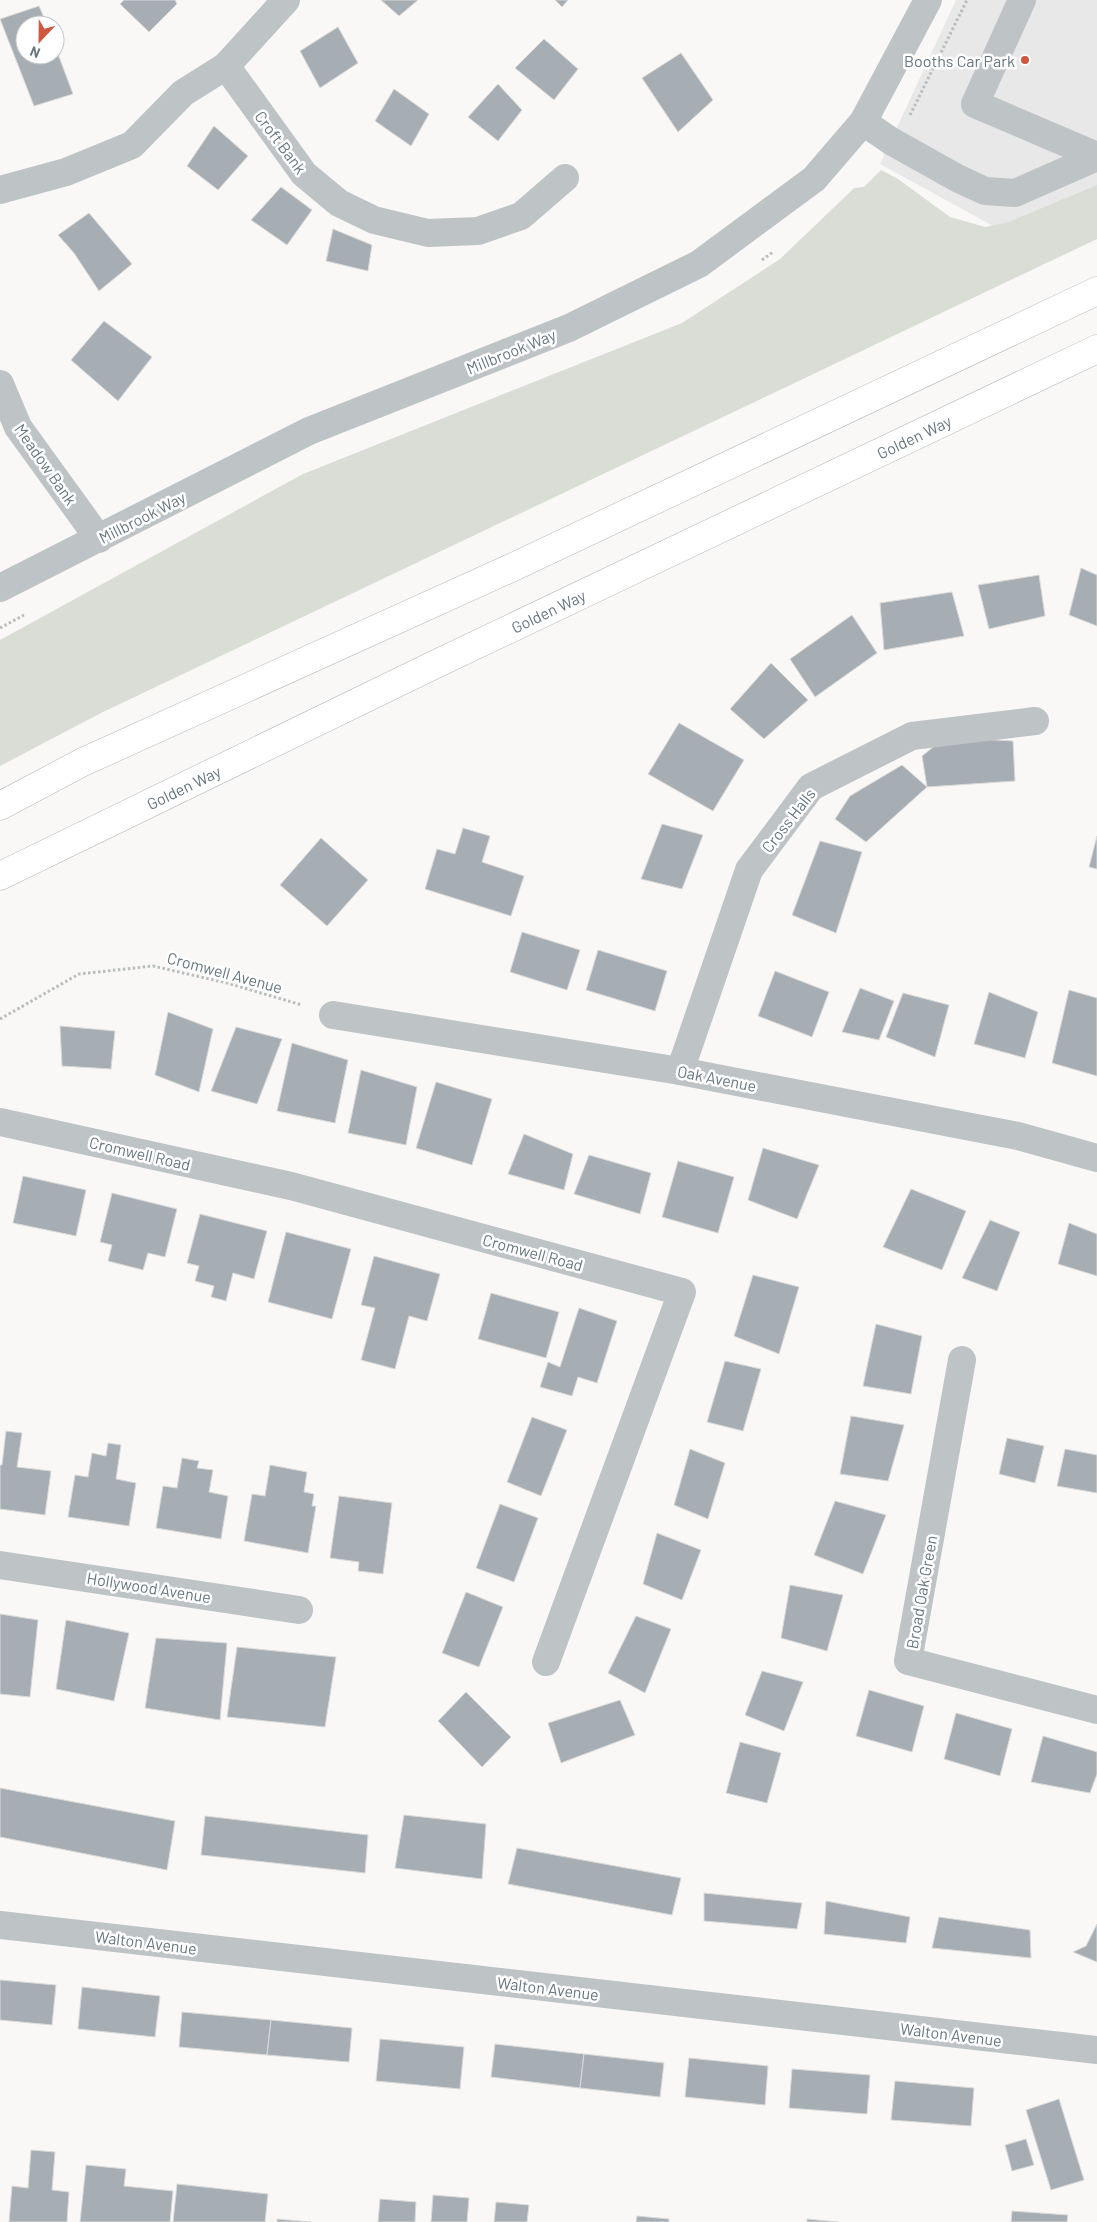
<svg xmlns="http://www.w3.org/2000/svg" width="1097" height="2222" viewBox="0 0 1097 2222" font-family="Barlow,sans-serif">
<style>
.built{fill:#e7e8e7}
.green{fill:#d9ddd6}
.building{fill:#a6aeb3;stroke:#dadad9}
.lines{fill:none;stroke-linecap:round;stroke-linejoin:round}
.highway-casing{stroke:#b4b8bb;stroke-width:29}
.path{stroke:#b9bdbe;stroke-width:3;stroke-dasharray:2.5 2.5;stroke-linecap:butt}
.minor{stroke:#bec3c6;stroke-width:28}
.highway{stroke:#fff;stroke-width:28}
.poi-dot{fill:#cf5740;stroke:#fff;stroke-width:2}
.labels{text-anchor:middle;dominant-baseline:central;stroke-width:5;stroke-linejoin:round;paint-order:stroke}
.poi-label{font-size:16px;fill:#66767e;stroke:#fff;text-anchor:end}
.street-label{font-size:16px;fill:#66767e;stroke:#fff}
</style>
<rect width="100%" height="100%" fill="#f9f8f7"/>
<polygon class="built" points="956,0 1097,0 1097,192 1006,233 880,164"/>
<polygon class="green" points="881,170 898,179 950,217 985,227 1009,222 1097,185 1097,239 101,713 0,766 0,640 303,474 682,323 780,259 849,193 854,188 864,187"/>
<g class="building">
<polygon points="124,0 175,0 177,4 149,32 120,4"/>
<polygon points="381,0 418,0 399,16"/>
<polygon points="555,0 568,0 562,7"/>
<polygon points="39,6 47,25 25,25 25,55 55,55 55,46 73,94 34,106 0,19"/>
<polygon points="338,27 358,63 320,88 300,51"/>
<polygon points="544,39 578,69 554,100 515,68"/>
<polygon points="681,53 713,100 678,132 642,78"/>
<polygon points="498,84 522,110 498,141 468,117"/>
<polygon points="394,89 429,114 411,146 375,121"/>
<polygon points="214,126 248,156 218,190 187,166"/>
<polygon points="281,187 312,210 287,245 251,220"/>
<polygon points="89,213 132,264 99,291 74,253 58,235"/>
<polygon points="333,229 372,245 368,271 326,261"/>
<polygon points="104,321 152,357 118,401 71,360"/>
<polygon points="1081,568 1097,575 1097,626 1069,615"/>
<polygon points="1039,575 1045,616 989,629 978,585"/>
<polygon points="952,592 964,636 884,650 880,603"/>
<polygon points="852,615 877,653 815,697 790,659"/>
<polygon points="771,663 808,700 764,739 730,709"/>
<polygon points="679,723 744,760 713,811 648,774"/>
<polygon points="946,737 1013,741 1015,781 927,787 922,756"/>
<polygon points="902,765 927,787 866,842 835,819 850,796"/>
<polygon points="662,824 703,835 682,889 641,879"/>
<polygon points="463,828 490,836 482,862 524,876 511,916 425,889 437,849 455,854"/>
<polygon points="1097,836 1097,869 1089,867"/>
<polygon points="321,838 368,880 327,926 280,885"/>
<polygon points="820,841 862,852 836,933 792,915"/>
<polygon points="522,932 580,950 567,990 510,972"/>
<polygon points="598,950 667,971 655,1011 586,990"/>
<polygon points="775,971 829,992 812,1037 758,1016"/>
<polygon points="860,988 894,1001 879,1040 842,1032"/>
<polygon points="1069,990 1097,998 1097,1076 1052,1063"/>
<polygon points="989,992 1038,1012 1025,1058 974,1044"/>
<polygon points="903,993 949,1005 935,1057 886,1037"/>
<polygon points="168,1012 213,1029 199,1092 155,1075"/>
<polygon points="60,1026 115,1031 111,1069 62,1066"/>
<polygon points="236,1027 282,1039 257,1104 211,1091"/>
<polygon points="292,1043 348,1060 335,1123 277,1111"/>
<polygon points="361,1070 417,1087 406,1145 348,1133"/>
<polygon points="436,1082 492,1099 472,1165 416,1148"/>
<polygon points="524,1134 573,1154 564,1190 508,1174"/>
<polygon points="763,1148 819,1165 797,1219 748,1200"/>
<polygon points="589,1155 651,1173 640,1214 574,1194"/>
<polygon points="678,1161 734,1177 718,1233 662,1217"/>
<polygon points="23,1176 86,1190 76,1236 13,1223"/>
<polygon points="911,1189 966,1211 942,1270 883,1247"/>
<polygon points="112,1193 177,1209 165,1257 148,1253 143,1270 108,1261 112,1245 100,1242"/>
<polygon points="200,1214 267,1231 254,1279 233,1273 226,1301 211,1297 214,1286 195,1281 199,1266 187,1263"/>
<polygon points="990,1220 1020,1232 997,1291 962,1278"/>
<polygon points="1069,1223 1097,1234 1097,1276 1058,1264"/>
<polygon points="286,1232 351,1249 332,1319 268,1302"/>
<polygon points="374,1256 440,1274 427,1321 409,1316 395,1369 361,1360 375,1308 361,1305"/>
<polygon points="753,1275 799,1287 779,1354 734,1336"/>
<polygon points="491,1293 559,1312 546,1358 478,1339"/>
<polygon points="579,1308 617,1321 597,1383 578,1377 572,1396 540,1387 548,1362 560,1367"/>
<polygon points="876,1324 922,1336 911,1394 863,1386"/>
<polygon points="725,1361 761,1369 743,1431 707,1422"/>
<polygon points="851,1416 904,1425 888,1481 840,1474"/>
<polygon points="532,1417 567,1430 541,1496 507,1482"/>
<polygon points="6,1431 22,1433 17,1467 51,1471 45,1515 0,1509 0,1465 2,1465"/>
<polygon points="1007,1438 1044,1446 1035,1483 999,1474"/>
<polygon points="108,1443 121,1445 116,1479 136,1483 129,1526 68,1517 75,1475 88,1477 92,1453 106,1456"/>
<polygon points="690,1449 725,1463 708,1519 674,1505"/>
<polygon points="1065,1449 1097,1455 1097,1493 1057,1486"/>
<polygon points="182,1458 199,1461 197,1468 213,1470 209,1492 228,1496 221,1539 156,1528 163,1486 177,1488"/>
<polygon points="270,1465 307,1472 304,1492 314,1494 312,1506 316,1506 308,1553 244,1541 252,1494 265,1496"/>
<polygon points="339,1496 392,1503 383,1574 358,1571 359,1562 330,1558"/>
<polygon points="835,1501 886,1515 863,1574 814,1555"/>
<polygon points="500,1504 538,1518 514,1582 476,1568"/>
<polygon points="657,1533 701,1550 682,1600 643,1584"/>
<polygon points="790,1585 843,1595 827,1651 781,1638"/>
<polygon points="466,1592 503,1607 479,1667 442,1653"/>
<polygon points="0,1614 38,1620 30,1697 0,1694"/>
<polygon points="636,1616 671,1629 645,1693 608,1673"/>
<polygon points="66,1620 129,1633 114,1701 56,1689"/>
<polygon points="156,1638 227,1643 220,1720 145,1708"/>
<polygon points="237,1647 336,1657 325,1727 227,1717"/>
<polygon points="762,1671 803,1682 784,1731 745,1715"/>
<polygon points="869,1690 924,1706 912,1752 856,1736"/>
<polygon points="466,1692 511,1737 482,1767 438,1721"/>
<polygon points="620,1700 635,1735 561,1763 548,1723"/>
<polygon points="956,1713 1012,1729 1000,1776 944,1759"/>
<polygon points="1043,1736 1097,1752 1097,1774 1090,1793 1031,1782"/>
<polygon points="740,1742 781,1753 767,1803 726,1793"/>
<polygon points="0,1788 175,1821 167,1870 0,1837"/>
<polygon points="404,1815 486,1824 482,1879 395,1868"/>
<polygon points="205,1816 368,1835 365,1873 201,1855"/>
<polygon points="517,1848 681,1878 672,1915 508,1884"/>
<polygon points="704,1893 802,1903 797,1929 704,1921"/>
<polygon points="826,1901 910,1917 906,1943 824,1934"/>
<polygon points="939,1917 1030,1930 1031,1958 932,1948"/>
<polygon points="1097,1924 1097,1962 1073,1952 1086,1946"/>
<polygon points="0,1980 56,1985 52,2025 0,2020"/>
<polygon points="82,1987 160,1996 155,2037 78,2029"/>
<polygon points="182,2012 271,2020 267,2055 179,2047"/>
<polygon points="271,2020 352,2028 349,2062 267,2055"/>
<polygon points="380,2039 464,2047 460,2089 376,2081"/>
<polygon points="495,2044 584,2054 580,2088 491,2077"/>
<polygon points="584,2054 664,2063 660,2097 580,2088"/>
<polygon points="689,2058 768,2066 765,2105 685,2097"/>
<polygon points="792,2069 870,2075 867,2114 789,2108"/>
<polygon points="895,2081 974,2088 971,2126 891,2120"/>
<polygon points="1059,2099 1084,2180 1051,2190 1026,2110"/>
<polygon points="1026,2139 1034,2165 1012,2171 1005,2145"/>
<polygon points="31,2150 55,2152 52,2190 69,2192 67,2222 9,2222 12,2186 28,2188"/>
<polygon points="86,2165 126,2169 124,2186 173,2191 170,2222 80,2222"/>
<polygon points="177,2184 268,2194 265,2222 173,2222"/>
<polygon points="433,2195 469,2198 467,2222 431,2222"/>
<polygon points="380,2199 416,2202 415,2222 378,2222"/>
<polygon points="496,2202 529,2205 527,2222 494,2222"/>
<polygon points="1012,2211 1068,2215 1067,2222 1011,2222"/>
<polygon points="637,2216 669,2219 669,2222 636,2222"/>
<polygon points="277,2219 311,2222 277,2222"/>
<polygon points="807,2219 838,2222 807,2222"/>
</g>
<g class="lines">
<g class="highway-casing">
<g id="highway">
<polyline points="0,806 83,762 511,568 1097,291"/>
<path id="s1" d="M0 876 438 663 1097 349"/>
</g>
</g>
<g class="path">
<polyline points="910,115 967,0"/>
<polyline points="762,260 773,252"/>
<polyline points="0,628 24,615"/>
<polyline points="0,1019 79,974 153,966 227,983 302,1005"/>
</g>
<g class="minor">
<polyline points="1022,0 975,104 1097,156"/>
<polyline points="226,66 304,174 339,203 374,220 428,233 478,231 521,216 565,178"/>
<polyline points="863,122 891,141 957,178 985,191 1015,193 1097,157"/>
<polyline points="0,190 66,172 132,145 183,93 226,66 286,0"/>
<polyline points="0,384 18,427 99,539"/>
<polyline points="0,588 309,431 569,328 699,264 814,179 863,122 928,0"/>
<polyline points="333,1015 680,1071 1018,1136 1097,1158"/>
<polyline points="680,1071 749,870 811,787 912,736 1035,721"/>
<polyline points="0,1122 291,1186 682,1292 546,1662"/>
<polyline points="962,1360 908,1661 1097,1710"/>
<polyline points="0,1565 299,1610"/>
<polyline points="0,1925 1097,2050"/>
</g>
<use href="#highway" class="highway"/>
</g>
<circle class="poi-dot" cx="1025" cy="60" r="5"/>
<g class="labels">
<g class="poi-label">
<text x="1015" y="60">Booths Car Park</text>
</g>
<g class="street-label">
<text transform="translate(281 142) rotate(53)">Croft Bank</text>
<text transform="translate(511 351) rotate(-22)">Millbrook Way</text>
<text stroke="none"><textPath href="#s1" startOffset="1014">Golden Way</textPath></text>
<text transform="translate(46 464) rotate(55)">Meadow Bank</text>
<text transform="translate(142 517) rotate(-27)">Millbrook Way</text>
<text stroke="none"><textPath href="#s1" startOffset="609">Golden Way</textPath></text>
<text stroke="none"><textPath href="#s1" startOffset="204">Golden Way</textPath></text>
<text transform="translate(788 820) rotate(-52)">Cross Halls</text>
<text transform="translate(225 972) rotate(15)">Cromwell Avenue</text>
<text transform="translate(717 1078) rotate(11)">Oak Avenue</text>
<text transform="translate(140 1153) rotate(13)">Cromwell Road</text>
<text transform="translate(533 1252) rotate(15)">Cromwell Road</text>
<text transform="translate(149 1587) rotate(9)">Hollywood Avenue</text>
<text transform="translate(921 1592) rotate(-80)">Broad Oak Green</text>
<text transform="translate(146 1942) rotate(7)">Walton Avenue</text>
<text transform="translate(548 1988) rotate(7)">Walton Avenue</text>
<text transform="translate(951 2034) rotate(7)">Walton Avenue</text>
</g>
</g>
<g transform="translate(40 40) rotate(202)"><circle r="24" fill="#ffffff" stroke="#c2c8cb"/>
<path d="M0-4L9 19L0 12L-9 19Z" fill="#cf5740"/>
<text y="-8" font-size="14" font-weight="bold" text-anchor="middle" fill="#66767e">N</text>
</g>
</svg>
